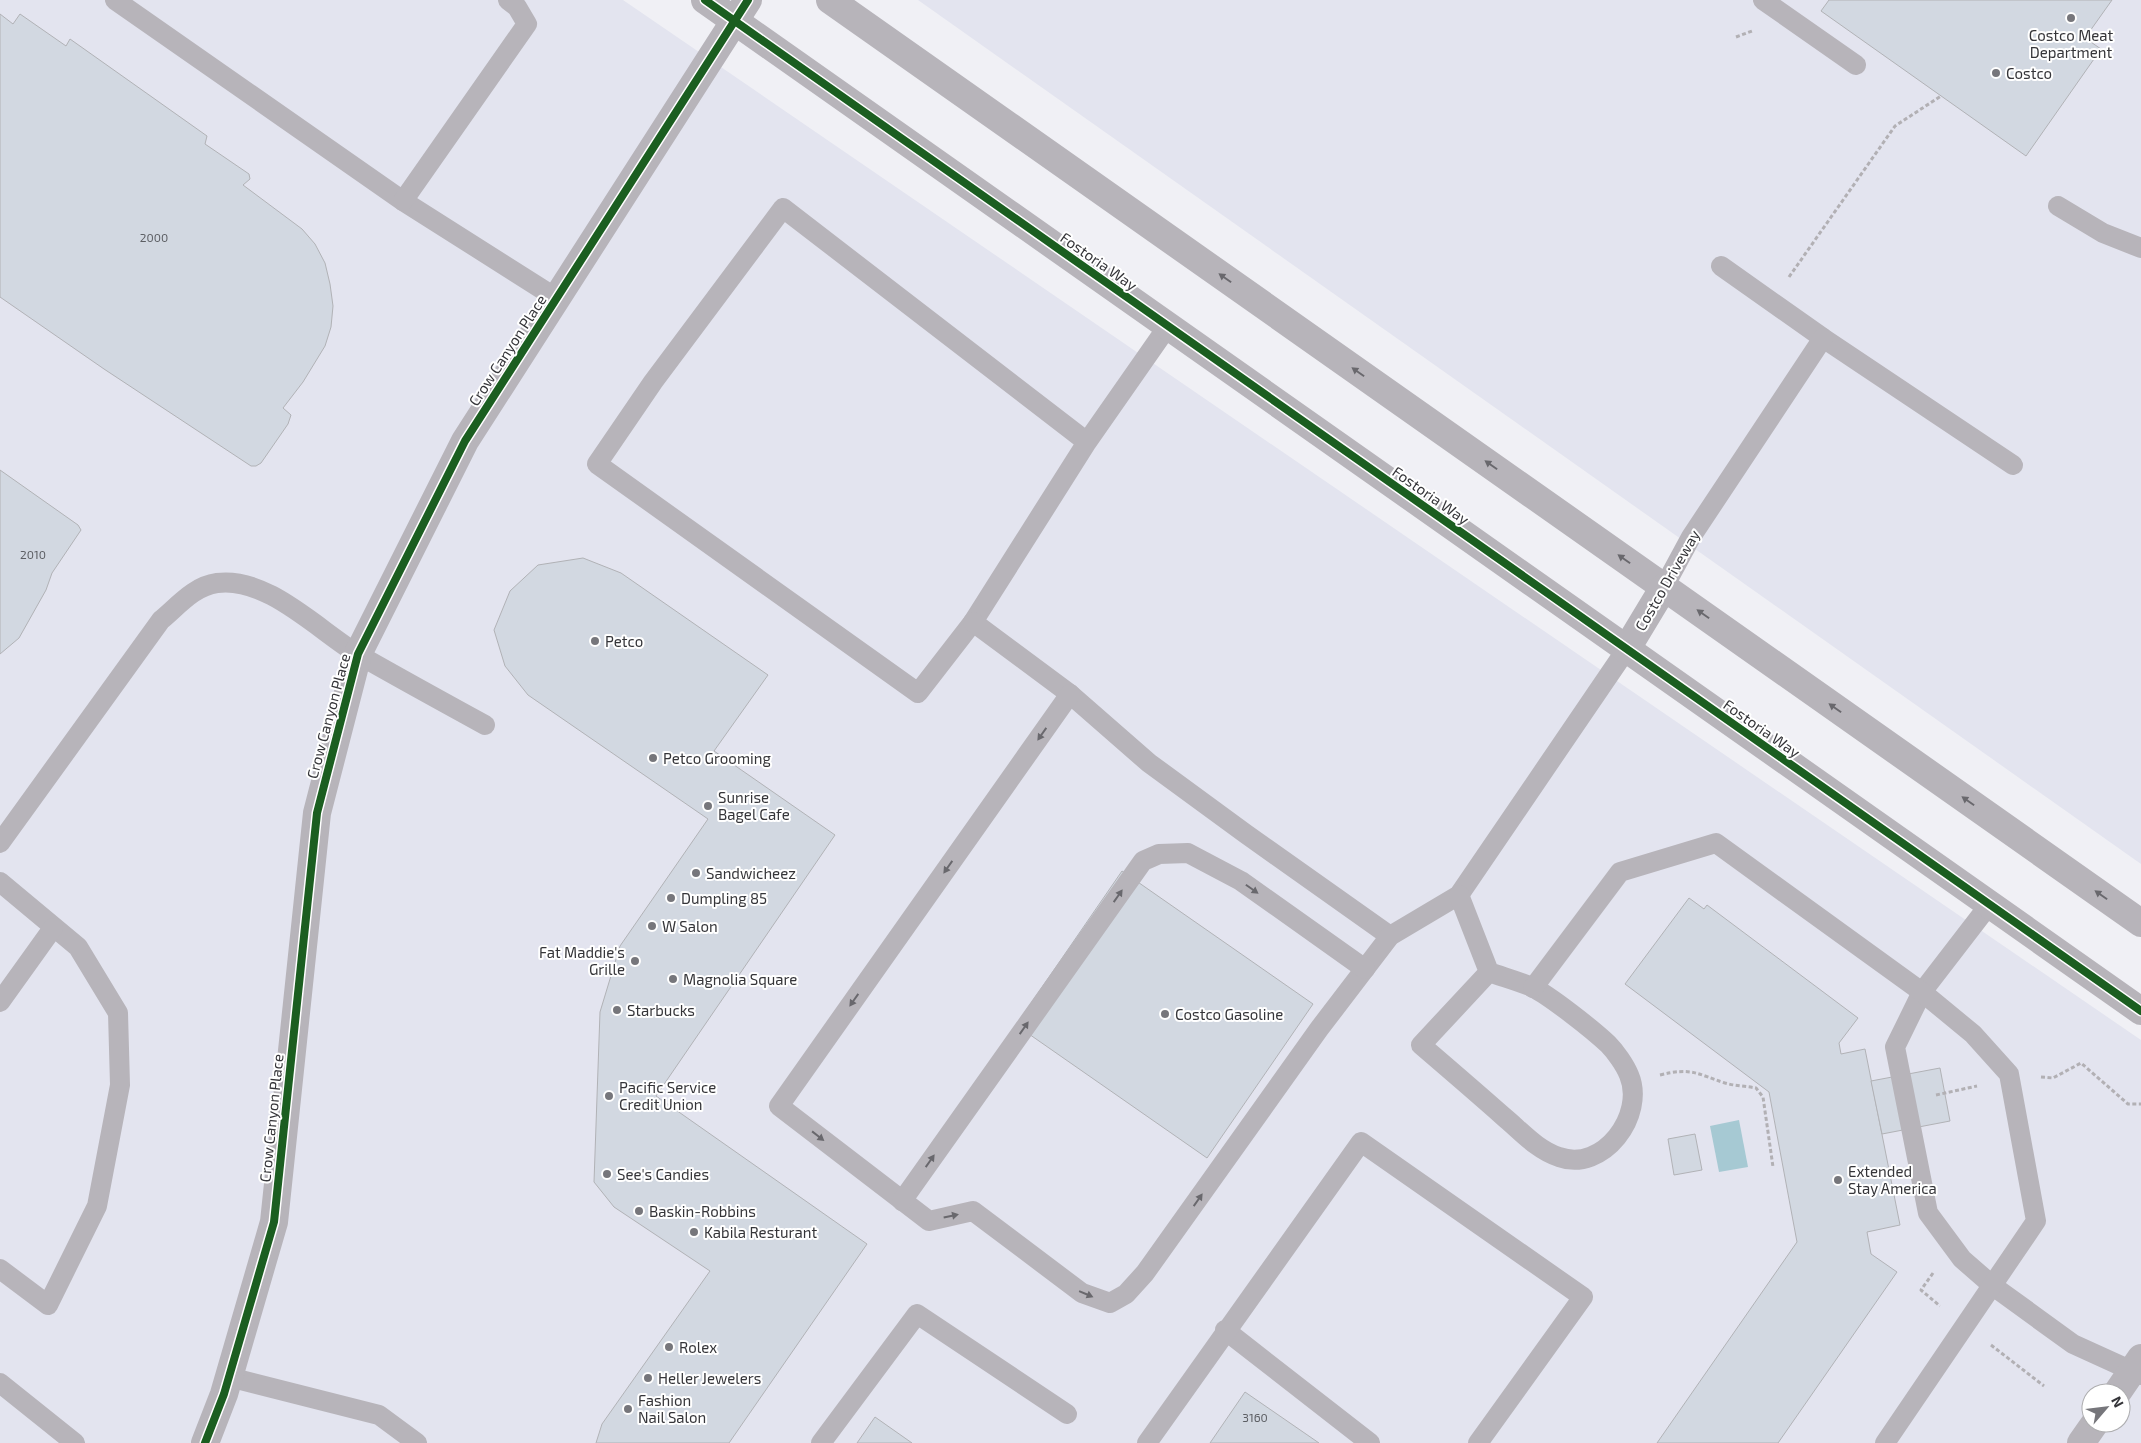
<svg xmlns="http://www.w3.org/2000/svg" width="2141" height="1443" viewBox="0 0 2141 1443" font-family="'Exo 2',sans-serif">
<style>
.built{fill:#e3e4ef;fill-rule:evenodd}
.water{fill:#a6c9d3}
.building{fill:#d2d8e1;stroke:#b1b2b6}
.lines{fill:none;stroke-linecap:round;stroke-linejoin:round}
.path{stroke:#b2b0b4;stroke-width:3;stroke-dasharray:4 2.5;stroke-linecap:butt}
.service{stroke:#b7b4ba;stroke-width:20}
.tertiary{stroke:#b7b4ba;stroke-width:28}
.cycleway-casing{stroke:#fff;stroke-width:11}
.cycleway{stroke:#1b5e20;stroke-width:8}
.oneway{fill:#69686d}
.poi-dot{fill:#76767b;stroke:#fff;stroke-width:2}
.labels{text-anchor:middle;dominant-baseline:central;stroke-width:4;stroke-linejoin:round;paint-order:stroke}
.number-label{font-size:12px;fill:#5c5e63}
.poi-label{font-size:15px;fill:#353539;stroke:#fff;text-anchor:start}
.street-label{font-size:15px;fill:#353539;stroke:#fff}
</style>
<rect width="100%" height="100%" fill="#f0f0f5"/>
<g class="built">
<path d="M0 0H623L2141 1040V1443H0ZM2091 1393H2121V1423H2091Z"/>
<polygon points="918,0 2141,0 2141,864"/>
</g>
<polygon class="water" points="1739,1120 1748,1167 1719,1172 1710,1126"/>
<g class="building">
<polygon points="1829,0 2112,0 2085,38 2101,49 2026,156 1821,11"/>
<polygon points="0,14 13,24 20,14 66,46 70,39 207,136 205,144 249,174 250,179 243,185 302,229 315,244 325,263 330,284 333,306 331,327 325,346 303,382 283,408 291,415 288,424 261,463 256,466 251,466 104,369 0,297"/>
<polygon points="0,470 78,525 81,530 52,573 46,590 19,638 0,654"/>
<polygon points="583,558 621,573 768,675 714,751 835,835 656,1096 867,1244 729,1443 596,1443 602,1424 710,1271 614,1207 594,1182 600,1012 620,946 708,819 528,695 505,666 494,630 510,591 538,565"/>
<polygon points="1122,871 1313,1004 1207,1158 1016,1025"/>
<polygon points="1689,898 1704,909 1707,905 1858,1018 1839,1043 1841,1054 1865,1049 1900,1225 1867,1232 1871,1254 1897,1272 1778,1443 1657,1443 1797,1242 1769,1092 1625,984"/>
<polygon points="1940,1068 1950,1121 1882,1134 1871,1081"/>
<polygon points="1695,1134 1702,1170 1674,1175 1668,1139"/>
<polygon points="1245,1392 1319,1443 1210,1443"/>
<polygon points="875,1417 912,1443 857,1443"/>
</g>
<g class="lines">
<g class="path">
<polyline points="1736,37 1752,31"/>
<polyline points="1789,277 1895,126 1941,96"/>
<path d="M1660 1075C1692 1067 1697 1074 1725 1083 1735 1086 1746 1086 1756 1088L1763 1097 1773 1167"/>
<polyline points="2041,1077 2053,1078 2081,1063 2128,1104 2141,1104"/>
<polyline points="1936,1095 1977,1086"/>
<polyline points="1933,1273 1921,1290 1940,1306"/>
<polyline points="1991,1345 2044,1386"/>
</g>
<g class="service">
<polyline points="115,0 403,201 556,298"/>
<polyline points="1763,0 1856,65"/>
<polyline points="403,201 527,24 517,7 508,0"/>
<polyline points="2058,206 2103,233 2141,248"/>
<polyline points="1721,266 1823,338 2013,465"/>
<polyline points="1087,442 783,208 653,382 597,464 918,693 973,622 1087,442 1168,326"/>
<polyline points="1664,587 1691,537 1823,338"/>
<polyline points="973,622 1070,694 1149,763 1246,834 1390,936"/>
<polyline points="1070,694 779,1106 929,1221 973,1211 1082,1293 1110,1303 1126,1294 1145,1273 1319,1029 1390,936 1459,895 1626,650"/>
<path d="M0 843 161 620C178 606 194 586 217 583 267 576 319 631 359 655 401 679 443 702 485 725"/>
<polyline points="0,882 78,947 118,1013 120,1085 97,1206 48,1305 0,1269"/>
<path d="M1459 895 1489 972C1503 977 1518 981 1532 987 1550 996 1592 1029 1608 1044 1615 1051 1625 1065 1629 1075 1646 1115 1603 1173 1559 1157 1537 1150 1521 1131 1504 1117 1477 1093 1449 1069 1421 1045L1489 972"/>
<polyline points="1989,905 1922,992 1895,1047 1928,1213 1962,1259 1993,1286 2073,1344 2141,1375"/>
<polyline points="1533,988 1620,872 1716,843 1922,992 1973,1034 2009,1074 2036,1221 1885,1443"/>
<polyline points="0,1002 53,928"/>
<polyline points="902,1201 1143,861 1159,854 1188,853 1241,881 1365,969"/>
<polyline points="1225,1330 1370,1443"/>
<polyline points="229,1377 379,1415 417,1443"/>
<polyline points="0,1383 75,1443"/>
<polyline points="821,1443 917,1314 1067,1414"/>
<polyline points="1147,1443 1361,1142 1583,1297 1478,1443"/>
</g>
<g class="tertiary">
<polyline points="705,0 2141,1011"/>
<polyline points="830,0 2141,923"/>
<polyline points="1626,650 1664,587"/>
<polyline points="2117,1393 2141,1358"/>
<polyline points="205,1443 224,1394 274,1222 317,813 358,654 465,441 748,0"/>
<polyline points="2081,1443 2095,1423"/>
</g>
<g class="cycleway-casing">
<g id="cycleway">
<polyline points="705,0 2141,1011"/>
<polyline points="205,1443 224,1394 274,1222 317,813 358,654 465,441 748,0"/>
</g>
</g>
<use href="#cycleway" class="cycleway"/>
</g>
<defs><path id="oneway-solid" d="M-6-.8H1V-3.2L6.5 0L1 3.2V.8H-6Z" transform="scale(1.25)"/></defs>
<g class="oneway">
<use href="#oneway-solid" transform="translate(1225 278) rotate(-145)"/>
<use href="#oneway-solid" transform="translate(1358 372) rotate(-145)"/>
<use href="#oneway-solid" transform="translate(1491 465) rotate(-145)"/>
<use href="#oneway-solid" transform="translate(1624 559) rotate(-145)"/>
<use href="#oneway-solid" transform="translate(1703 614) rotate(-145)"/>
<use href="#oneway-solid" transform="translate(1835 708) rotate(-145)"/>
<use href="#oneway-solid" transform="translate(1042 734) rotate(125)"/>
<use href="#oneway-solid" transform="translate(1968 801) rotate(-145)"/>
<use href="#oneway-solid" transform="translate(948 867) rotate(125)"/>
<use href="#oneway-solid" transform="translate(1252 889) rotate(35)"/>
<use href="#oneway-solid" transform="translate(2101 895) rotate(-145)"/>
<use href="#oneway-solid" transform="translate(1118 896) rotate(-55)"/>
<use href="#oneway-solid" transform="translate(854 1000) rotate(125)"/>
<use href="#oneway-solid" transform="translate(1024 1028) rotate(-55)"/>
<use href="#oneway-solid" transform="translate(818 1136) rotate(38)"/>
<use href="#oneway-solid" transform="translate(930 1161) rotate(-55)"/>
<use href="#oneway-solid" transform="translate(1198 1200) rotate(-55)"/>
<use href="#oneway-solid" transform="translate(951 1216) rotate(-12)"/>
<use href="#oneway-solid" transform="translate(1086 1294) rotate(23)"/>
</g>
<g class="poi-dot">
<circle cx="2071" cy="18" r="5"/>
<circle cx="1996" cy="73" r="5"/>
<circle cx="595" cy="641" r="5"/>
<circle cx="653" cy="758" r="5"/>
<circle cx="708" cy="806" r="5"/>
<circle cx="696" cy="873" r="5"/>
<circle cx="671" cy="898" r="5"/>
<circle cx="652" cy="926" r="5"/>
<circle cx="635" cy="961" r="5"/>
<circle cx="673" cy="979" r="5"/>
<circle cx="617" cy="1010" r="5"/>
<circle cx="1165" cy="1014" r="5"/>
<circle cx="609" cy="1096" r="5"/>
<circle cx="607" cy="1174" r="5"/>
<circle cx="1838" cy="1180" r="5"/>
<circle cx="639" cy="1211" r="5"/>
<circle cx="694" cy="1232" r="5"/>
<circle cx="669" cy="1347" r="5"/>
<circle cx="648" cy="1378" r="5"/>
<circle cx="628" cy="1409" r="5"/>
</g>
<g class="labels">
<g class="number-label">
<text x="154" y="237">2000</text>
<text x="33" y="554">2010</text>
<text x="1255" y="1417">3160</text>
</g>
<g class="poi-label">
<text x="2071" y="35" text-anchor="middle">Costco Meat<tspan x="2071" dy="17">Department</tspan></text>
<text x="2006" y="73">Costco</text>
<text x="605" y="641">Petco</text>
<text x="663" y="758">Petco Grooming</text>
<text x="718" y="797">Sunrise<tspan x="718" dy="17">Bagel Cafe</tspan></text>
<text x="706" y="873">Sandwicheez</text>
<text x="681" y="898">Dumpling 85</text>
<text x="662" y="926">W Salon</text>
<text x="625" y="952" text-anchor="end">Fat Maddie's<tspan x="625" dy="17">Grille</tspan></text>
<text x="683" y="979">Magnolia Square</text>
<text x="627" y="1010">Starbucks</text>
<text x="1175" y="1014">Costco Gasoline</text>
<text x="619" y="1087">Pacific Service<tspan x="619" dy="17">Credit Union</tspan></text>
<text x="1848" y="1171">Extended<tspan x="1848" dy="17">Stay America</tspan></text>
<text x="617" y="1174">See's Candies</text>
<text x="649" y="1211">Baskin-Robbins</text>
<text x="704" y="1232">Kabila Resturant</text>
<text x="679" y="1347">Rolex</text>
<text x="658" y="1378">Heller Jewelers</text>
<text x="638" y="1400">Fashion<tspan x="638" dy="17">Nail Salon</tspan></text>
</g>
<g class="street-label">
<text transform="translate(1099 261) rotate(35)">Fostoria Way</text>
<text transform="translate(507 350) rotate(-57)">Crow Canyon Place</text>
<text transform="translate(1431 495) rotate(35)">Fostoria Way</text>
<text transform="translate(1667 580) rotate(-60)">Costco Driveway</text>
<text transform="translate(328 716) rotate(-75)">Crow Canyon Place</text>
<text transform="translate(1762 728) rotate(35)">Fostoria Way</text>
<text transform="translate(271 1118) rotate(-84)">Crow Canyon Place</text>
</g>
</g>
<g transform="translate(2106 1408) rotate(62)"><circle r="24" fill="#ffffff" stroke="#aeaeb0"/>
<path d="M0-4L9 19L0 12L-9 19Z" fill="#76767b"/>
<text y="-8" font-size="14" font-weight="bold" text-anchor="middle" fill="#353539">N</text>
</g>
</svg>
